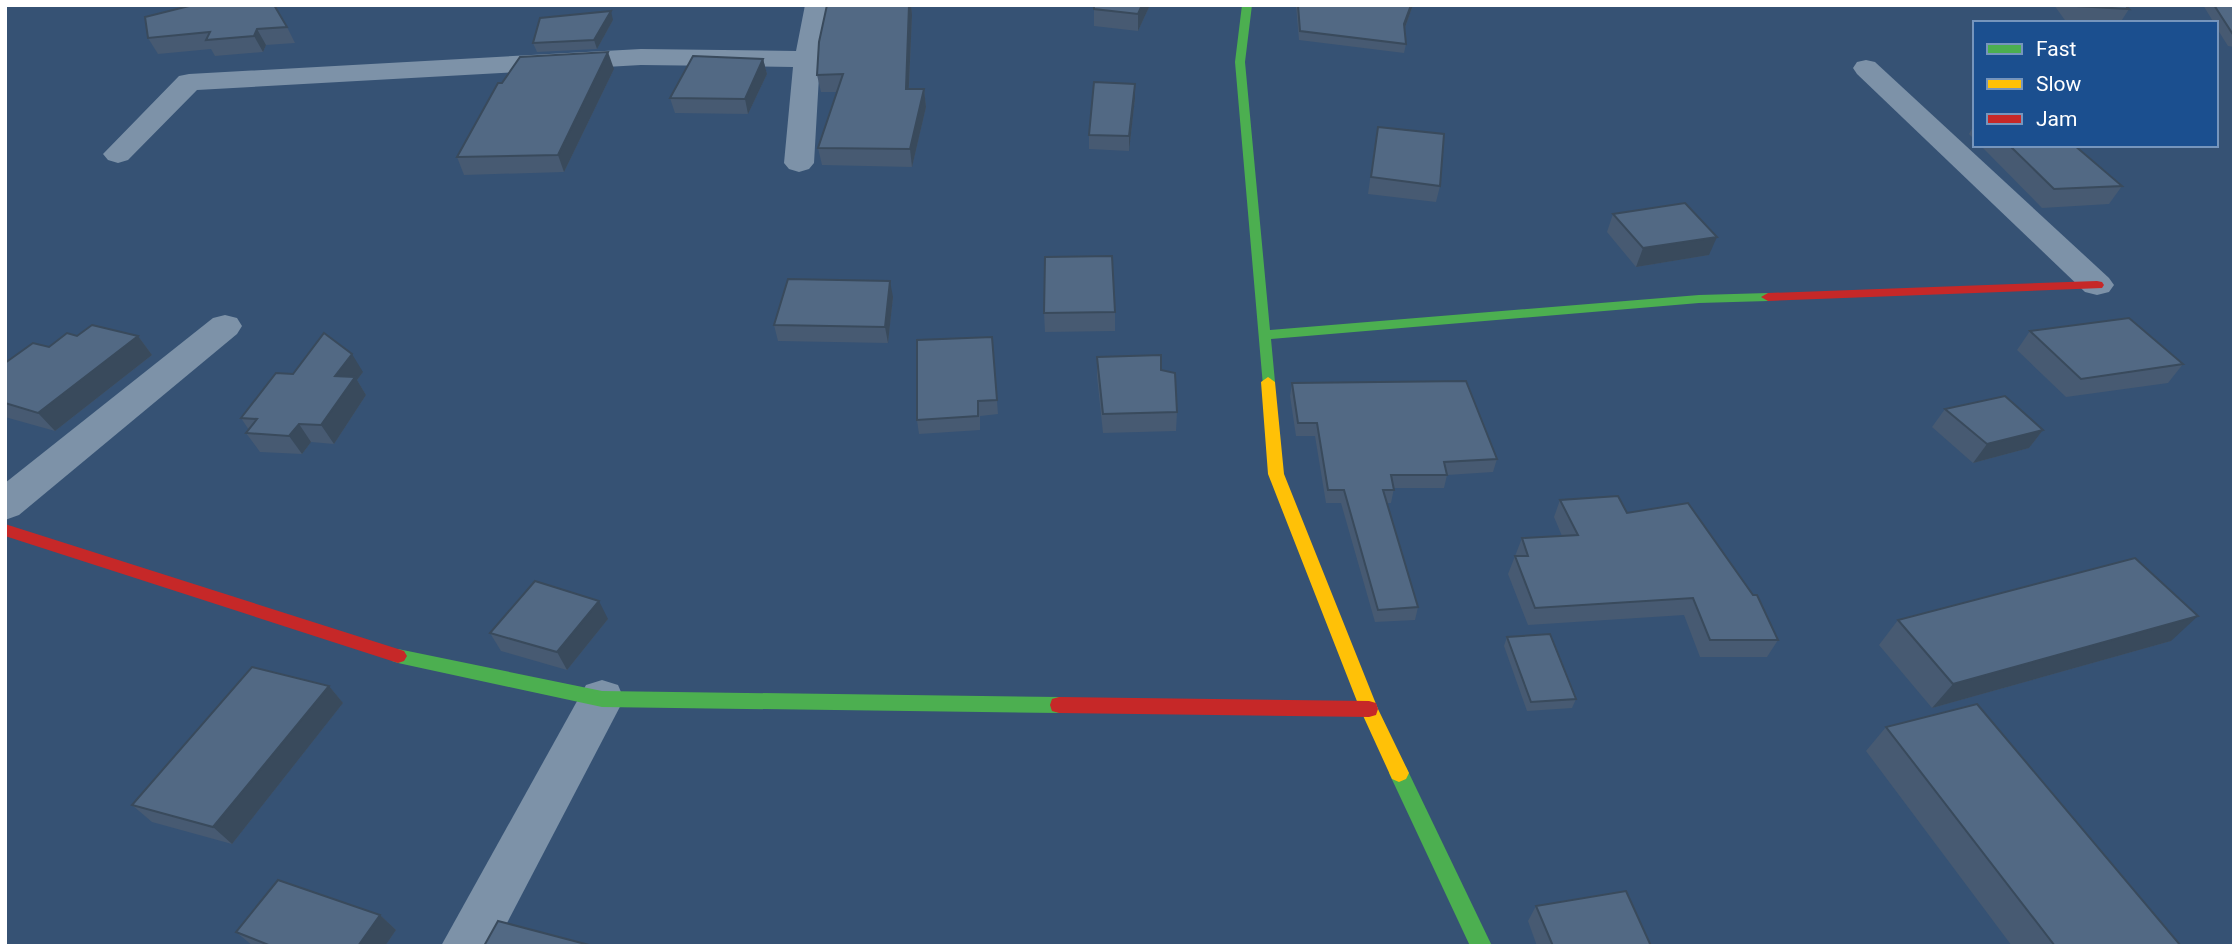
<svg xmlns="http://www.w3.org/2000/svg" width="2239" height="951" viewBox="0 0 2239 951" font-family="Roboto,sans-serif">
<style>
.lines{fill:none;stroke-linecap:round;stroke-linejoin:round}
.street{fill:#7d92a8;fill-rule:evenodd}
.fast{fill:#4caf50;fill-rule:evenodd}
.slow{fill:#ffc107;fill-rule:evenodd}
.jam{fill:#c62828;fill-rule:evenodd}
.wall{fill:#475a72}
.shaded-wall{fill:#394a5c}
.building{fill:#526984;stroke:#394a5c;stroke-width:2}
</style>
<rect width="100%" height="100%" fill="#365274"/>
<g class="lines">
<g class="street">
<polygon points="805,5 830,5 820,59 814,163 809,169 799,172 789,169 784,163 793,67 641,65 197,90 128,160 118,163 108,160 103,154 179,76 189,74 641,49 796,51"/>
<polygon points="1866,60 1875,62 2109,278 2114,285 2109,292 2097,295 2085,292 1857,74 1853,68 1857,62"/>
<polygon points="225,315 237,318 242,326 237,334 19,515 5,520 5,483 213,318"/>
<polygon points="602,680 618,685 624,699 495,946 441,946 586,685"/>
</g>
<g class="fast">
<polygon points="1242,5 1252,5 1245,62 1270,330 1699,295 1768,293 1775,297 1768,301 1699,303 1271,339 1275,382 1268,387 1263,386 1235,62"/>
<polygon points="398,649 602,691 1059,697 1066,699 1068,705 1066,711 1059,713 602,707 398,663 392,661 389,656 392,651"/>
<polygon points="1399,764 1406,767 1492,946 1470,946 1389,773 1392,767"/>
</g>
<polygon class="slow" points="1268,377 1275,382 1284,474 1378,709 1409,773 1406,779 1399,782 1392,779 1360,709 1268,474 1261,382"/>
<g class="jam">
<polygon points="2097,281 2102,282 2104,285 2102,288 1768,301 1761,297 1768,293"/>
<polygon points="5,524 398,649 404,651 407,656 404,661 398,663 5,536"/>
<polygon points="1059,697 1369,701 1376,703 1378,709 1376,715 1369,717 1059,713 1052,711 1050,705 1052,699"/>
</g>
</g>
<g class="wall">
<polygon points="193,5 287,27 295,43 266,45 263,52 215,56 211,49 158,54 148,38"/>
<polygon points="827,5 911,5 912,15 909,89 924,89 926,107 912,167 822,165 818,148 837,92 821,92 817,75"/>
<polygon points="1150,5 1138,31 1094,26 1094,9"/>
<polygon points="1296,5 1413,5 1405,28 1406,44 1404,53 1299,40"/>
<polygon points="2054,5 2125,5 2129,9 2120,23 2067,23"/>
<polygon points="2203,5 2234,5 2234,47 2228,46 2216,27 2216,23 2214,23"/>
<polygon points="613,20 597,49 537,52 533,43"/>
<polygon points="763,59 767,74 748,114 675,113 670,98"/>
<polygon points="614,69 564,172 464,175 457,157"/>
<polygon points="1135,84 1135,98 1129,151 1089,149 1089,135"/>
<polygon points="1975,123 1975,140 1969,134"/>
<polygon points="1375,144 1440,186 1436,202 1368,194"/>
<polygon points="1980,145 2074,145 2122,186 2109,204 2042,208"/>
<polygon points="1613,214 1709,255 1636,267 1607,232"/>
<polygon points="893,297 888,343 778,341 774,325"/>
<polygon points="1115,312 1115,331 1045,332 1044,313"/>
<polygon points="2030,331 2183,364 2168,383 2066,397 2017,350"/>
<polygon points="77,336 138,336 152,355 55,431 5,417 5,363"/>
<polygon points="992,337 998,414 980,416 980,430 919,434 917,420"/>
<polygon points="1097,357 1161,370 1177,412 1176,431 1103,433 1097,376"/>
<polygon points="363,372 357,380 366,395 334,444 311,442 302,454 260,452 246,433 249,430 241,418 293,374"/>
<polygon points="1292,383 1497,459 1493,472 1447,475 1444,488 1394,488 1391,503 1387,503 1418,607 1415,620 1375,622 1341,503 1326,503 1315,436 1296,436 1290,396"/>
<polygon points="1945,409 2043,430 2029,448 1973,463 1932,427"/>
<polygon points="1560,500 1627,513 1778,640 1767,657 1700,657 1684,615 1528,625 1508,574 1522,538 1562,536 1554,517"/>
<polygon points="608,619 567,670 501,651 490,633"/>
<polygon points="1898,620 2171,641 1932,708 1879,645"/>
<polygon points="1507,637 1576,699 1572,708 1527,711 1504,646"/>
<polygon points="329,686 343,703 232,844 152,822 132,805"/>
<polygon points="1886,727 2181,946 2012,946 1866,751"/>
<polygon points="1536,906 1651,946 1537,946 1528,921"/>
<polygon points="380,915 396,930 385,946 253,946 236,932"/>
</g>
<g class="shaded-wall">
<polygon points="909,5 911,5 912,15 908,106 906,89"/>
<polygon points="1142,5 1150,5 1138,31 1138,14"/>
<polygon points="1411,5 1413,5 1403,33 1404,24"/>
<polygon points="611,11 613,20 597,49 594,40"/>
<polygon points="257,29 266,45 263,52 254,36"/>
<polygon points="608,52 614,69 564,172 558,155"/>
<polygon points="763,59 767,74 748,114 745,99"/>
<polygon points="1135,84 1135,98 1129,151 1129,136"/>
<polygon points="924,89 926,107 912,167 910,149"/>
<polygon points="1717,237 1709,255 1636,267 1643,248"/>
<polygon points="890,281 893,297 888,343 885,327"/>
<polygon points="138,336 152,355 55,431 38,413"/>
<polygon points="352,354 363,372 357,380 366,395 334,444 321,425 335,376"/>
<polygon points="299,424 311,442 302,454 289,436"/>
<polygon points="2043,430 2029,448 1973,463 1987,444"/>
<polygon points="599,601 608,619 567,670 557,652"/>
<polygon points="2198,616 2171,641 1932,708 1953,684"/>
<polygon points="329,686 343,703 232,844 213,827"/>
<polygon points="380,915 396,930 385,946 358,946"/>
</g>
<g class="building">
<polygon points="193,5 274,5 287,27 257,29 254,36 206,40 210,32 148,38 145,17"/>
<polygon points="827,5 909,5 906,89 924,89 910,149 818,148 843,74 817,75 819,42"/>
<polygon points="1094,5 1142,5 1138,14 1094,9"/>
<polygon points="1298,5 1411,5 1404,24 1406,44 1300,31"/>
<polygon points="2077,5 2125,5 2129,9 2077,6"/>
<polygon points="2214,5 2234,5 2234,36"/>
<polygon points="611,11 594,40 533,43 540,18"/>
<polygon points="608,52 558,155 457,157 498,83 502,83 520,57"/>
<polygon points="693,56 763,59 745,99 670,98"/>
<polygon points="1094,82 1135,84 1129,136 1089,135"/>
<polygon points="1378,127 1444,134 1440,186 1371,177"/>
<polygon points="2009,145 2074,145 2122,186 2054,189"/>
<polygon points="1685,203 1717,237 1643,248 1613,214"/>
<polygon points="1112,256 1115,312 1044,313 1045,257"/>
<polygon points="788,279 890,281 885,327 774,325"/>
<polygon points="2129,318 2183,364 2081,379 2030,331"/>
<polygon points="92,325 138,336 38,413 5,403 5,363 33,343 49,347 67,333 77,336"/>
<polygon points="324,333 352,354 335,376 355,377 321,425 299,424 289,436 246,433 257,419 241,418 276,373 293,374"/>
<polygon points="992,337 997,400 978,401 978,416 917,420 917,340"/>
<polygon points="1161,355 1161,370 1175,373 1177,412 1103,414 1097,357"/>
<polygon points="1466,381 1497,459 1444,462 1447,475 1391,475 1394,490 1383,490 1418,607 1378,610 1344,490 1328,490 1317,423 1298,423 1292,383"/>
<polygon points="2005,396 2043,430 1987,444 1945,409"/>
<polygon points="1618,496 1627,513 1688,503 1753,595 1757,595 1778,640 1710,640 1693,598 1535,608 1515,556 1528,556 1522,538 1578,535 1560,500"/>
<polygon points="2135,558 2198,616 1953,684 1898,620"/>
<polygon points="535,581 599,601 557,652 490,633"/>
<polygon points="1550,634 1576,699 1531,702 1507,637"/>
<polygon points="252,667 329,686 213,827 132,805"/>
<polygon points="1977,704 2181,946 2055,946 1886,727"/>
<polygon points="278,880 380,915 358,946 268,946 269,945 236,932"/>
<polygon points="1626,891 1651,946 1553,946 1536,906"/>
<polygon points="498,921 593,946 484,946"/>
</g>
<rect width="2239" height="951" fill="none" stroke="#ffffff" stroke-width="14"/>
<rect x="1973" y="21" width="245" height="126" fill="#1b4f8f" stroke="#7695bc" stroke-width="2"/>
<rect x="1987" y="44" width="35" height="10" fill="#4caf50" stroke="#7695bc" stroke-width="2"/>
<text x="2036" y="56" font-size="21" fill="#ffffff">Fast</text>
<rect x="1987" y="79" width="35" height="10" fill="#ffc107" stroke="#7695bc" stroke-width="2"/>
<text x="2036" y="91" font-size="21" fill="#ffffff">Slow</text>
<rect x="1987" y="114" width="35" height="10" fill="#c62828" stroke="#7695bc" stroke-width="2"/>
<text x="2036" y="126" font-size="21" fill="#ffffff">Jam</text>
</svg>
